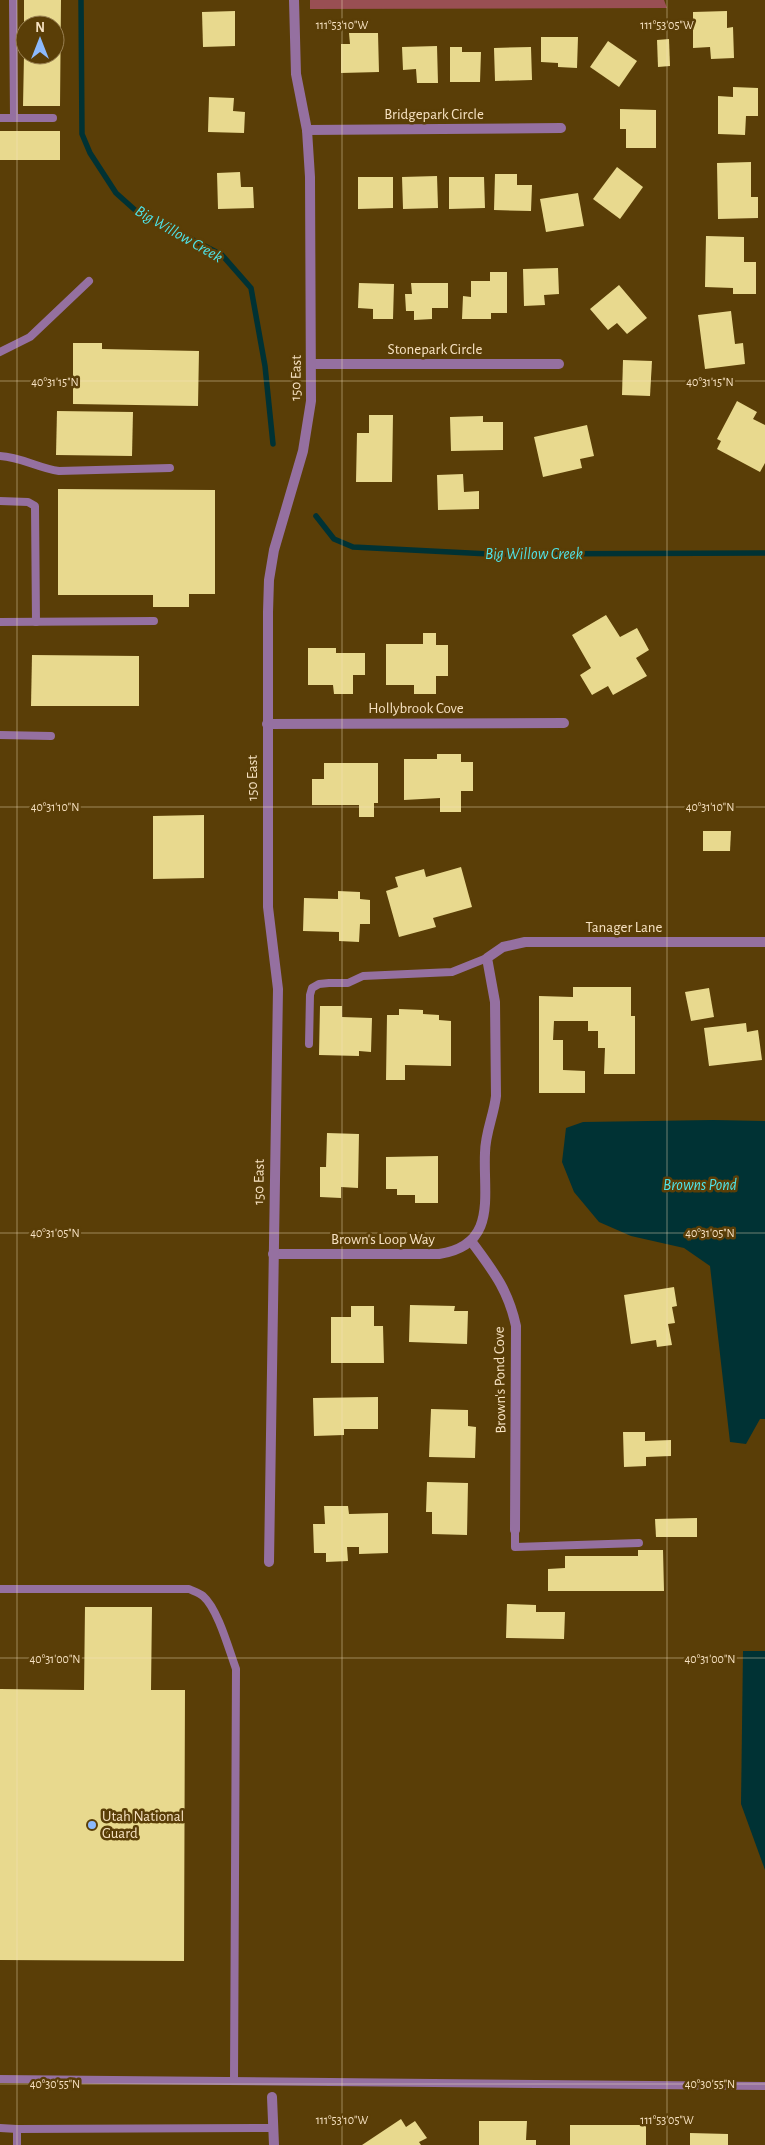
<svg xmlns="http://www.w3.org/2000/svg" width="765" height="2145" viewBox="0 0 765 2145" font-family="'Alegreya Sans',sans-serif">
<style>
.green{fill:#994f53}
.water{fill:#003234}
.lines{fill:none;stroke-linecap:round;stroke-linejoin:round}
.stream{stroke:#003234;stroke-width:5.5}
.building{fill:#e8d98e}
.service{stroke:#9570a0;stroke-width:8}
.minor{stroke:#9570a0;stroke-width:10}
.ticks{fill:none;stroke:#f7e2c2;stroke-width:1;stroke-opacity:0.45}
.poi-dot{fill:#8cb9fc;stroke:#5a3e07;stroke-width:2}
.labels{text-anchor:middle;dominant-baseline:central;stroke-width:5;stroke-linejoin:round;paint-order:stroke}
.street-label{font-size:15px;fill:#f7e2c2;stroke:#5a3e07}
.poi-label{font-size:15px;fill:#f7e2c2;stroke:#5a3e07;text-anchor:start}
.water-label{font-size:16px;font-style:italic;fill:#4fe3e8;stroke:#5a3e07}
.ticks-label{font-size:12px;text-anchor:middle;fill:#f7e2c2;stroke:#5a3e07;stroke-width:5;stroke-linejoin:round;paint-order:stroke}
</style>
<rect width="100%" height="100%" fill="#5a3e07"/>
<polygon class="green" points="310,0 664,0 667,8 310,9"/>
<g class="water">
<polygon points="713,1120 765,1121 765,1419 760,1419 746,1444 730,1442 710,1266 684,1248 631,1236 599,1222 574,1192 562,1162 566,1128 583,1122"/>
<polygon points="743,1651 765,1651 765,1870 741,1804"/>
</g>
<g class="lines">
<g class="stream">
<polyline points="81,0 82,134 90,153 116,193 135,210 222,255 251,288 265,366 273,444"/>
<polyline points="316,516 334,539 353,547 489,554 765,553"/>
</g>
</g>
<g class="building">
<polygon points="24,0 61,0 60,106 23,106 24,55 55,55 55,25 24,25"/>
<polygon points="235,11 235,46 203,47 202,12"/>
<polygon points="727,11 727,28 733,27 734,58 711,59 710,47 693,48 693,12"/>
<polygon points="349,33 378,33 379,72 341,73 341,44 350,44"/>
<polygon points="541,37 578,37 577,68 558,67 558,63 541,62"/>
<polygon points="669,39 670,66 658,67 657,40"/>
<polygon points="608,41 637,61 619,87 590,67"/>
<polygon points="437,46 438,83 417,83 416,69 403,70 402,47"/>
<polygon points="450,47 462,47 462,52 481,52 480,82 450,82"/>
<polygon points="531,47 532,80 495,81 494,48"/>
<polygon points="733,87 758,88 758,116 746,116 745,135 718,134 718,96 733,97"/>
<polygon points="209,97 234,98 233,111 245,112 244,133 208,132"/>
<polygon points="620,109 656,110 656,148 626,148 626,129 620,129"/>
<rect x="0" y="131" width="60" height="29"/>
<polygon points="751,162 751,197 758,197 758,218 718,219 717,163"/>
<polygon points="617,167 643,187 620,219 593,199"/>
<polygon points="240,172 241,187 253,187 254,208 218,209 217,173"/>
<polygon points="495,174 517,174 517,185 532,185 531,211 494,210"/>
<polygon points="437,176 438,208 403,209 402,177"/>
<polygon points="358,177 393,177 393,208 358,209"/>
<polygon points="449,177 484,177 485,208 449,209"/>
<polygon points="578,193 584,226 546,232 540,199"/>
<polygon points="706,236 744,237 744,262 756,262 756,294 733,294 733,288 705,287"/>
<polygon points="558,268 559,294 544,295 545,305 524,306 523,269"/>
<polygon points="490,272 507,272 507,313 491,313 491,319 462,319 463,296 471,297 471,281 490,281"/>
<polygon points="359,283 394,284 393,319 373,319 373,309 358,308"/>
<polygon points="411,283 448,283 448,308 432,308 432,319 414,320 414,311 406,311 405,294 412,294"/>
<polygon points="619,285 647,318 627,334 617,323 608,330 590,309"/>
<polygon points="731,311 735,344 743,343 745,364 705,369 698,315"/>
<polygon points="73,343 102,343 102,349 199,351 198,406 73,404"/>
<polygon points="623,360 652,361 650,396 622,395"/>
<polygon points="737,401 757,412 753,419 765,425 765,463 760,472 717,449 721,441 717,439"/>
<polygon points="57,411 133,412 132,456 56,455"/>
<polygon points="369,415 393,415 392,482 356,482 357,433 369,433"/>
<polygon points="483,416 483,422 503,422 503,450 451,451 450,417"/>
<polygon points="587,425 594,456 580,459 582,468 543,477 534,437"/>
<polygon points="463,474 464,492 479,491 479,509 438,510 437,475"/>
<polygon points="58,489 215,490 215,594 189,594 189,607 153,607 153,595 58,595"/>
<polygon points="606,615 620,637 637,628 649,650 636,658 647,676 613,695 608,686 592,695 580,675 591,668 572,635"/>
<polygon points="423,633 436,633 436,645 448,645 448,676 436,676 436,694 414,694 414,685 386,685 386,644 423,644"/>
<polygon points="308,648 336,648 336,653 365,653 365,675 353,675 353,694 334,694 333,685 308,685"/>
<polygon points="32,655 139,656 139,706 31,706"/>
<polygon points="437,754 461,754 461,762 473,762 473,791 461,791 461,812 440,812 440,798 404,800 404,759 437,759"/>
<polygon points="324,763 378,763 378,803 374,803 374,817 359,817 359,805 312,805 312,779 324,779"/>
<polygon points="204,815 204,878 153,879 153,816"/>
<polygon points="703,831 731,831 730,851 703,851"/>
<polygon points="461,867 472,907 433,918 436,927 399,937 386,891 398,887 395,877 424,869 426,877"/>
<polygon points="338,891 360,892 360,899 370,900 370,924 360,924 359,942 339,941 339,932 303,931 304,898 338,899"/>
<polygon points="573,987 631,987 631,1016 635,1016 635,1074 604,1074 605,1048 598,1048 598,1031 588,1031 588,1021 554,1021 553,1040 563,1040 563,1070 585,1071 585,1093 539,1093 539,996 573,997"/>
<polygon points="709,988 714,1017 691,1021 685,992"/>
<polygon points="320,1006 342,1006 342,1017 372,1018 371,1052 359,1051 359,1056 319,1055"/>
<polygon points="399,1009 423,1010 423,1014 439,1015 439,1020 451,1021 451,1066 405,1065 405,1080 386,1080 387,1015 399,1015"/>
<polygon points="746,1023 747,1032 758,1030 762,1060 709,1066 704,1028"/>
<polygon points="327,1133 359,1134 358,1188 341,1187 341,1198 320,1197 320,1167 326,1167"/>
<polygon points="438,1156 438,1203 415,1203 415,1195 397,1195 397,1189 386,1189 386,1157"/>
<polygon points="674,1287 677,1306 672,1307 675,1323 668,1324 672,1345 657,1347 656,1340 631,1344 624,1295"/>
<polygon points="410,1305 455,1306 454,1311 468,1311 467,1344 409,1342"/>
<polygon points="351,1306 374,1306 374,1326 383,1326 384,1363 331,1363 331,1317 351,1317"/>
<polygon points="378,1397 378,1429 344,1429 344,1435 314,1436 313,1398"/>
<polygon points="431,1409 468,1410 468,1426 476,1427 475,1458 429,1457"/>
<polygon points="623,1432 645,1432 645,1441 671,1440 671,1456 646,1457 646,1466 624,1467"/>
<polygon points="427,1482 468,1483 467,1535 432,1534 432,1512 426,1512"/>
<polygon points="324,1506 348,1506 349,1514 388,1513 388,1553 359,1554 359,1547 347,1547 348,1561 326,1562 326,1553 314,1553 313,1524 325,1524"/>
<polygon points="697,1518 697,1537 656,1537 655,1519"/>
<polygon points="638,1550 663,1550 664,1591 548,1591 548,1569 565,1568 565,1556 638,1556"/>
<polygon points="507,1604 536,1605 536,1612 565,1612 564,1639 506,1638"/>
<polygon points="85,1607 152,1607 151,1690 185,1690 184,1961 0,1960 0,1689 84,1690"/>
<polygon points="401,2119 406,2127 415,2121 427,2138 419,2142 421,2145 362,2145"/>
<polygon points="479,2121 527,2121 526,2140 536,2140 536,2145 479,2145"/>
<rect x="570" y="2125" width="76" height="20"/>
<polygon points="690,2133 728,2134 728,2145 690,2145"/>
</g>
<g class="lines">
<g class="service">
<polyline points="0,118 14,118 13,0"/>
<polyline points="14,118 53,118"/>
<polyline points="0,352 30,337 89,281"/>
<path d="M0 456C21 457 38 468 59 471L170 468"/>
<polyline points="0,501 28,502 35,506 36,622"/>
<polyline points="0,622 154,621"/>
<polyline points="0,735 51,736"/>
<polyline points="309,1044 310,995 312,988 319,984 329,983 348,983 363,976 452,972 487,958"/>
<polyline points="515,1530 515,1547 639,1543"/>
<path d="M0 1589H189C193 1591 199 1593 203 1596 218 1609 229 1650 236 1669L234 2080"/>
<polyline points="0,2079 765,2086"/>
<polyline points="0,2128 17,2129"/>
<polyline points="17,2145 17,2129 273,2128"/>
</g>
<g class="minor">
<polyline points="307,130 561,128"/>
<polyline points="312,364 559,364"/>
<polyline points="267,724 564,723"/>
<path d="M471 1241C493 1271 508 1289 516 1326L515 1530"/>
<path d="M273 1254H439C498 1245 483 1196 485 1153 485 1133 494 1115 496 1096L495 1002 487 958 503 947 525 942H765"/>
<polyline points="269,1562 278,989 268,907 268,612 269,580 274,550 303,451 311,401 310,177 307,130 296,74 294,0"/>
<polyline points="272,2097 274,2145"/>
</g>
</g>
<path class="ticks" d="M17 0V2145M342 0V2145M667 0V2145M0 381H765M0 807H765M0 1233H765M0 1658H765M0 2084H765"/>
<circle class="poi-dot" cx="92" cy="1825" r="5"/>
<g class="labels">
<g class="street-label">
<text x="434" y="114">Bridgepark Circle</text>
<text x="435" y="349">Stonepark Circle</text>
<text transform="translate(296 378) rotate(-89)">150 East</text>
<text x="416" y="708">Hollybrook Cove</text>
<text transform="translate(252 778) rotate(-90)">150 East</text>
<text x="624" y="927">Tanager Lane</text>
<text transform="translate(259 1182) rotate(-89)">150 East</text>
<text x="383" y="1239">Brown's Loop Way</text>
<text transform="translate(500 1380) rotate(-91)">Brown's Pond Cove</text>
</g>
<g class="poi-label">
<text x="102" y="1816">Utah National<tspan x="102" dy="17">Guard</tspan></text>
</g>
<g class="water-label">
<text transform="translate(179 234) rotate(30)">Big Willow Creek</text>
<text x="534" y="554">Big Willow Creek</text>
<text x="700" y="1185">Browns Pond</text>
</g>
</g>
<g class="ticks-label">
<text x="342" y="29">111°53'10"W</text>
<text x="667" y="29">111°53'05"W</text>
<text x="55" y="386">40°31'15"N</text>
<text x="710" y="386">40°31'15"N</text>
<text x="55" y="811">40°31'10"N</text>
<text x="710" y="811">40°31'10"N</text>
<text x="55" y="1237">40°31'05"N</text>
<text x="710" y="1237">40°31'05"N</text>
<text x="55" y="1663">40°31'00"N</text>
<text x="710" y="1663">40°31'00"N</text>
<text x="55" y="2088">40°30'55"N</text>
<text x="710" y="2088">40°30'55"N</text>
<text x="342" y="2124">111°53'10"W</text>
<text x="667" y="2124">111°53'05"W</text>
</g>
<g transform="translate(40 40)"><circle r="24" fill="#5a3e07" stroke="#998052"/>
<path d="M0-4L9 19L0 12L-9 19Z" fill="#8cb9fc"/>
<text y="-8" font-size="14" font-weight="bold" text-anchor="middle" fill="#f7e2c2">N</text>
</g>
</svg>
